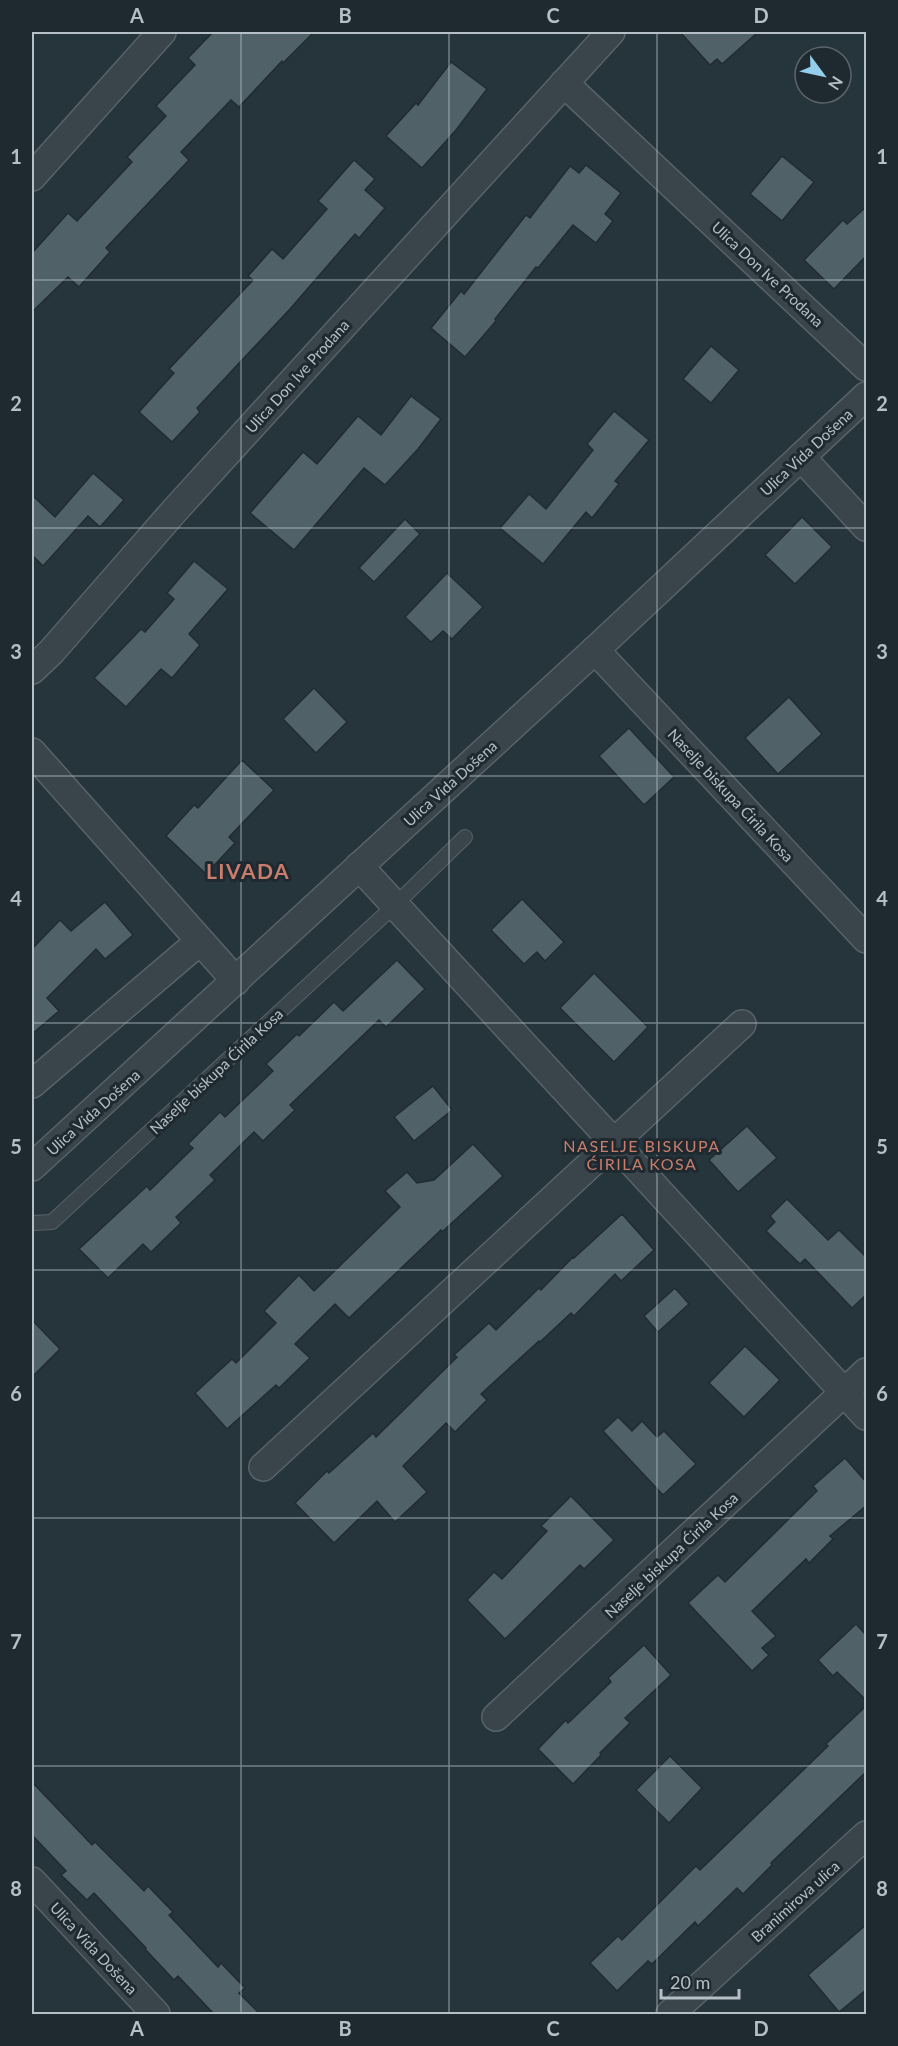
<svg xmlns="http://www.w3.org/2000/svg" width="898" height="2046" viewBox="0 0 898 2046" font-family="Lato,sans-serif">
<style>
.building{fill:#516168;stroke:#212c32;stroke-width:1.5}
.lines{fill:none;stroke-linecap:round;stroke-linejoin:round}
.service-casing{stroke:#586369;stroke-width:16}
.minor-casing{stroke:#586369;stroke-width:30}
.service{stroke:#39454b;stroke-width:14}
.minor{stroke:#39454b;stroke-width:27}
.grid{fill:none;stroke:#b5c0c6;stroke-width:1.5;stroke-opacity:0.55}
.labels{text-anchor:middle;dominant-baseline:central;stroke-width:6;stroke-linejoin:round;paint-order:stroke}
.street-label{font-size:15px;fill:#b5c0c6;stroke:#1f2a30}
.neighbourhood-label{font-size:16px;letter-spacing:1.5px;fill:#c97d6d;stroke:#1f2a30}
.district-label{font-size:21px;font-weight:bold;letter-spacing:1.5px;fill:#c97d6d;stroke:#1f2a30}
.neatline{fill:none;stroke:#b5c0c6;stroke-width:2}
.grid-label{font-size:20px;text-anchor:middle;font-weight:bold;fill:#b5c0c6}
</style>
<rect width="100%" height="100%" fill="#26343b"/>
<g class="building">
<polygon points="213,32 314,32 283,63 282,61 239,107 231,100 181,152 189,160 106,248 110,252 79,287 68,277 32,312 32,253 68,213 77,221 132,162 127,157 166,116 156,106 195,65 188,58"/>
<polygon points="680,32 758,32 722,64 717,59 710,65"/>
<polygon points="451,62 487,89 456,130 422,168 386,136 416,103 418,105"/>
<polygon points="782,156 814,182 782,221 750,194"/>
<polygon points="354,160 375,179 365,190 385,208 359,238 355,234 290,309 197,408 200,412 172,442 139,412 174,373 169,369 253,280 248,276 272,249 283,259 327,209 318,201"/>
<polygon points="586,165 621,193 605,214 613,221 596,243 573,225 538,268 536,267 495,319 496,321 465,357 431,328 461,291 464,294 526,215 530,218 570,166 579,173"/>
<polygon points="867,206 867,255 834,289 804,260 843,220 847,224"/>
<polygon points="711,346 739,370 711,403 683,379"/>
<polygon points="411,396 441,419 418,449 385,485 364,468 294,550 250,513 303,452 317,464 358,416 381,435"/>
<polygon points="614,411 649,440 615,481 619,484 592,518 586,512 543,564 500,528 529,494 546,509 593,450 587,444"/>
<polygon points="93,473 124,500 100,527 88,516 43,566 32,555 32,495 55,517"/>
<polygon points="802,517 832,547 795,584 765,555"/>
<polygon points="405,519 420,534 374,582 359,568"/>
<polygon points="194,561 228,589 189,634 200,645 172,678 161,669 126,707 94,678 141,629 145,632 174,599 167,593"/>
<polygon points="447,573 483,607 452,639 443,631 431,642 405,617"/>
<polygon points="314,688 347,722 316,753 283,719"/>
<polygon points="789,697 822,734 778,774 745,738"/>
<polygon points="629,728 674,777 644,805 599,756"/>
<polygon points="242,760 274,790 229,837 235,843 206,874 166,836 194,805 198,808"/>
<polygon points="522,899 564,942 545,961 537,952 524,964 491,930"/>
<polygon points="105,902 133,935 105,959 96,949 47,998 59,1011 32,1034 32,949 60,920 71,931"/>
<polygon points="397,960 425,989 386,1027 379,1020 290,1105 295,1110 263,1141 254,1132 210,1175 215,1180 176,1217 181,1223 151,1252 143,1244 108,1278 79,1249 147,1186 150,1190 193,1148 188,1144 220,1112 225,1117 273,1071 266,1064 297,1034 299,1036 334,1002 343,1011"/>
<polygon points="594,973 648,1027 614,1062 560,1008"/>
<polygon points="433,1086 452,1110 414,1141 394,1117"/>
<polygon points="747,1126 777,1158 738,1192 709,1160"/>
<polygon points="473,1144 503,1176 442,1232 441,1230 349,1318 335,1304 295,1344 310,1358 279,1388 276,1385 227,1429 195,1393 232,1359 236,1363 276,1323 264,1311 299,1275 314,1291 400,1207 385,1191 407,1172 417,1183 434,1180"/>
<polygon points="787,1199 828,1240 839,1230 867,1258 867,1294 852,1308 805,1259 800,1264 766,1231 775,1222 770,1216"/>
<polygon points="622,1214 654,1250 621,1281 615,1274 574,1316 571,1313 540,1342 539,1341 481,1394 487,1400 455,1432 446,1423 403,1466 427,1492 395,1522 377,1501 334,1543 295,1503 327,1471 329,1473 373,1433 376,1437 457,1357 454,1355 489,1323 496,1330 539,1288 541,1290 573,1257 574,1258"/>
<polygon points="675,1288 689,1304 658,1332 644,1316"/>
<polygon points="32,1320 60,1349 32,1377"/>
<polygon points="745,1346 780,1380 744,1417 709,1383"/>
<polygon points="618,1417 632,1431 642,1421 657,1437 664,1431 696,1464 663,1495 603,1431"/>
<polygon points="845,1458 867,1483 867,1505 830,1536 833,1539 809,1563 806,1559 752,1611 776,1636 762,1648 769,1655 752,1671 688,1603 718,1575 725,1582 817,1491 813,1486"/>
<polygon points="571,1496 614,1540 584,1569 580,1565 505,1639 467,1600 494,1572 502,1579 547,1531 541,1526"/>
<polygon points="856,1624 867,1636 867,1701 837,1672 833,1676 818,1660"/>
<polygon points="644,1645 671,1675 625,1718 630,1723 600,1753 601,1755 573,1784 538,1749 566,1720 568,1723 611,1682 608,1678"/>
<polygon points="867,1705 867,1771 771,1863 772,1865 743,1894 737,1888 698,1926 695,1922 652,1964 648,1961 617,1991 590,1963 618,1936 622,1940 696,1866 700,1870 828,1746 826,1744"/>
<polygon points="670,1756 702,1788 669,1823 636,1790"/>
<polygon points="32,1782 92,1845 95,1842 144,1891 148,1886 173,1912 169,1915 218,1967 221,1963 245,1988 239,1993 260,2014 214,2014 178,1976 174,1980 145,1949 146,1948 94,1893 87,1900 61,1875 66,1871 32,1835"/>
<polygon points="867,1924 867,1989 839,2012 808,1975"/>
</g>
<g class="lines">
<g class="service-casing">
<polyline id="service" points="32,1223 52,1222 395,905 465,837"/>
</g>
<g class="minor-casing">
<g id="minor">
<polyline points="564,83 866,367"/>
<polyline points="32,177 162,32"/>
<polyline points="801,457 866,527"/>
<polyline points="595,650 866,939"/>
<polyline points="32,670 52,651 176,509 611,32"/>
<polyline points="32,752 236,981"/>
<polyline points="359,866 866,1416"/>
<polyline points="32,1084 200,941"/>
<polyline points="32,1167 595,650 866,396"/>
<polyline points="263,1467 742,1024"/>
<polyline points="496,1717 866,1372"/>
<polyline points="32,1881 156,2014"/>
<polyline points="670,2014 866,1835"/>
</g>
</g>
<use href="#service" class="service"/>
<use href="#minor" class="minor"/>
</g>
<path class="grid" d="M241 32V2014M449 32V2014M657 32V2014M32 280H866M32 528H866M32 776H866M32 1023H866M32 1270H866M32 1518H866M32 1766H866"/>
<g class="labels">
<g class="street-label">
<text transform="translate(768 274) rotate(43)">Ulica Don Ive Prodana</text>
<text transform="translate(297 376) rotate(-48)">Ulica Don Ive Prodana</text>
<text transform="translate(806 452) rotate(-43)">Ulica Vida Došena</text>
<text transform="translate(450 783) rotate(-42)">Ulica Vida Došena</text>
<text transform="translate(731 795) rotate(47)">Naselje biskupa Ćirila Kosa</text>
<text transform="translate(216 1071) rotate(-43)">Naselje biskupa Ćirila Kosa</text>
<text transform="translate(93 1112) rotate(-42)">Ulica Vida Došena</text>
<text transform="translate(671 1555) rotate(-43)">Naselje biskupa Ćirila Kosa</text>
<text transform="translate(795 1901) rotate(-42)">Branimirova ulica</text>
<text transform="translate(94 1948) rotate(47)">Ulica Vida Došena</text>
</g>
<g class="neighbourhood-label">
<text x="642" y="1145">NASELJE BISKUPA<tspan x="642" dy="18">ĆIRILA KOSA</tspan></text>
</g>
<g class="district-label">
<text x="248" y="870">LIVADA</text>
</g>
</g>
<rect width="898" height="2046" fill="none" stroke="#1f2a30" stroke-width="66"/>
<g transform="translate(823 75) rotate(123)"><circle r="28" fill="#1f2a30" stroke="#5b666c" stroke-width="1.5"/>
<path d="M0-4.5L10 22L0 15L-10 22Z" fill="#93ceed"/>
<text y="-9" font-size="16" font-weight="bold" text-anchor="middle" fill="#b5c0c6">N</text>
</g>
<path d="M661 1989v9h78v-9" fill="none" stroke="#b5c0c6" stroke-width="3"/>
<text x="670" y="1989" font-size="18" fill="#b5c0c6" stroke="#1f2a30" stroke-width="4.5" paint-order="stroke">20 m</text>
<rect x="33" y="33" width="832" height="1980" class="neatline"/>
<g class="grid-label">
<text x="137" y="23">A</text>
<text x="345" y="23">B</text>
<text x="553" y="23">C</text>
<text x="761" y="23">D</text>
<text x="16" y="164">1</text>
<text x="882" y="164">1</text>
<text x="16" y="411">2</text>
<text x="882" y="411">2</text>
<text x="16" y="659">3</text>
<text x="882" y="659">3</text>
<text x="16" y="906">4</text>
<text x="882" y="906">4</text>
<text x="16" y="1154">5</text>
<text x="882" y="1154">5</text>
<text x="16" y="1401">6</text>
<text x="882" y="1401">6</text>
<text x="16" y="1649">7</text>
<text x="882" y="1649">7</text>
<text x="16" y="1896">8</text>
<text x="882" y="1896">8</text>
<text x="137" y="2036">A</text>
<text x="345" y="2036">B</text>
<text x="553" y="2036">C</text>
<text x="761" y="2036">D</text>
</g>
</svg>
